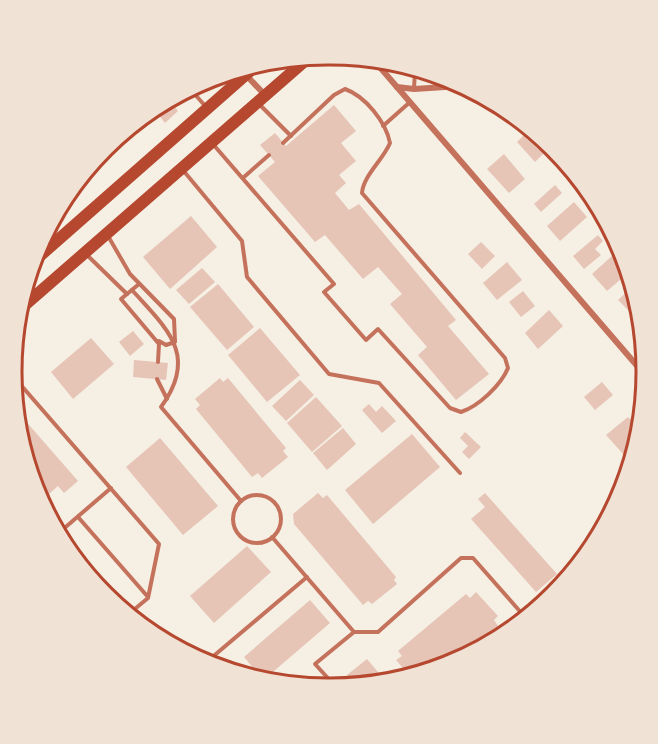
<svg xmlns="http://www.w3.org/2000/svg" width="658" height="744" viewBox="0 0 658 744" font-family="'Sofia Sans Condensed',sans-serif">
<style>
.building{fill:#e6c5b7}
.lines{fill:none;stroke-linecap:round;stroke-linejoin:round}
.service{stroke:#c5725c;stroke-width:4}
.minor{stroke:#c5725c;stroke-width:6}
.primary{stroke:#b5482f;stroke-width:12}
.rim{fill:none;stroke:#b5482f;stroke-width:3}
</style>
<rect width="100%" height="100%" fill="#f6efe4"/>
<g class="building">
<polygon points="172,103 178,111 165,123 157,113"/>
<polygon points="334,105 356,131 341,143 356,161 339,175 346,183 335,193 349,210 359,204 456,320 448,326 489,374 456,400 418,355 427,347 390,304 402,294 378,267 363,279 325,235 315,242 258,176 275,162 260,145 275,133 286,146"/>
<polygon points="528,131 549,148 535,162 517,142"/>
<polygon points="504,154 525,179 509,193 487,169"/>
<polygon points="555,185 562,193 541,212 534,204"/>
<polygon points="574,202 587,217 560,241 547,226"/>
<polygon points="191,216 217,247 170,289 143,257"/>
<polygon points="598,235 603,241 595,249 601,255 584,269 573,256"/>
<polygon points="481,242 495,256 482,269 468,254"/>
<polygon points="613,255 625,268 627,274 607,291 592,274"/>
<polygon points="507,262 522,280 497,300 483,283"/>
<polygon points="202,268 215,282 189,304 176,290"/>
<polygon points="218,284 254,327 227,350 190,307"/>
<polygon points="630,289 634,312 632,314 618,300"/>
<polygon points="523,291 535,306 521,317 509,302"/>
<polygon points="549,310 563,326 538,349 525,333"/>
<polygon points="260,328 300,375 267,402 228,355"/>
<polygon points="133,331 144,344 130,356 119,342"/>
<polygon points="91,338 114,364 73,399 51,372"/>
<polygon points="134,360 168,363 166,380 133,377"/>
<polygon points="220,378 223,382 228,378 286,448 283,451 288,457 262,478 258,473 252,477 196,409 200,405 195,399"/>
<polygon points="300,380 314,395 286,421 272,406"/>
<polygon points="602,382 613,395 595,410 584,397"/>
<polygon points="316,397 342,426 312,452 287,423"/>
<polygon points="369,404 376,412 382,406 396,421 382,433 362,410"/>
<polygon points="628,417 630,419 633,417 636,421 631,449 624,455 606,435"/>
<polygon points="23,418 78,481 64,493 58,486 41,501 36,493"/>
<polygon points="343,428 356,444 327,470 313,453"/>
<polygon points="465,432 481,447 469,459 462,452 468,446 460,438"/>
<polygon points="412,434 440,467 373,524 345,490"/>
<polygon points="160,438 218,506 183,535 126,467"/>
<polygon points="318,493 323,498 327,495 396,577 394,580 397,584 372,604 368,601 363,605 294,524 293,514"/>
<polygon points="485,493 557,574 536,592 471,519 485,507 478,499"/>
<polygon points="247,546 271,572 214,623 190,596"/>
<polygon points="476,592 498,616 494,620 498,626 450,665 407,673 396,660 402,656 398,651 466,594 470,598"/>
<polygon points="310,600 330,623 267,677 259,675 244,657"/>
<polygon points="367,659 383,678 354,684 347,675"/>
</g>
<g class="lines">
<g class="service">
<polyline points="414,88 415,72"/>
<polyline points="191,90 207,108"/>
<polyline points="258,103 291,136"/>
<polyline points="383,126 410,102"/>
<path d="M212 143 334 284 324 292 366 340 378 329 450 408 461 412C479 406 501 385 508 368L505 358 362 193C363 176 383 160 390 143 386 122 365 96 345 89L334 95 283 143"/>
<polyline points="182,169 242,241 247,277 329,374 379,383 460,473"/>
<polyline points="244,177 269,155"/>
<polyline points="108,236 130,274 174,319 175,341"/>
<polyline points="87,255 127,294"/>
<polyline points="139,284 121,299 159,344 158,362"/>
<path d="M132 290C167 329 199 355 161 407L241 501"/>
<polyline points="159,341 166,345 175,342"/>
<polyline points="13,376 159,544 148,598 130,613"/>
<polyline points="157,379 167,399"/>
<circle cx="257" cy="519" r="24"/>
<polyline points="78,517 148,597"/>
<polyline points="61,531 111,488"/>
<polyline points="272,537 354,632 315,664 336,687"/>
<polyline points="354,632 378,632 461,558 473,558 524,616"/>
<polyline points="216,667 210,659 307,577"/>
</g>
<g class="minor">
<polyline points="378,65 645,375"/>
<polyline points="245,74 265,95"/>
<polyline points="397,87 414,89 461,86"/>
</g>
<g class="primary">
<polyline points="34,261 250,71"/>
<polyline points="26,304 307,59"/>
</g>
</g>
<path d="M0 0H658V744H0ZM328 65H330A306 306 0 0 1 636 371V372A306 306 0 0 1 330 678H328A306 306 0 0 1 22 372V371A306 306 0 0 1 328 65Z" fill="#f1e2d6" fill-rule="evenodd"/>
<path class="rim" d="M328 65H330A306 306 0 0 1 636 371V372A306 306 0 0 1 330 678H328A306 306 0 0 1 22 372V371A306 306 0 0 1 328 65Z"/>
</svg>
